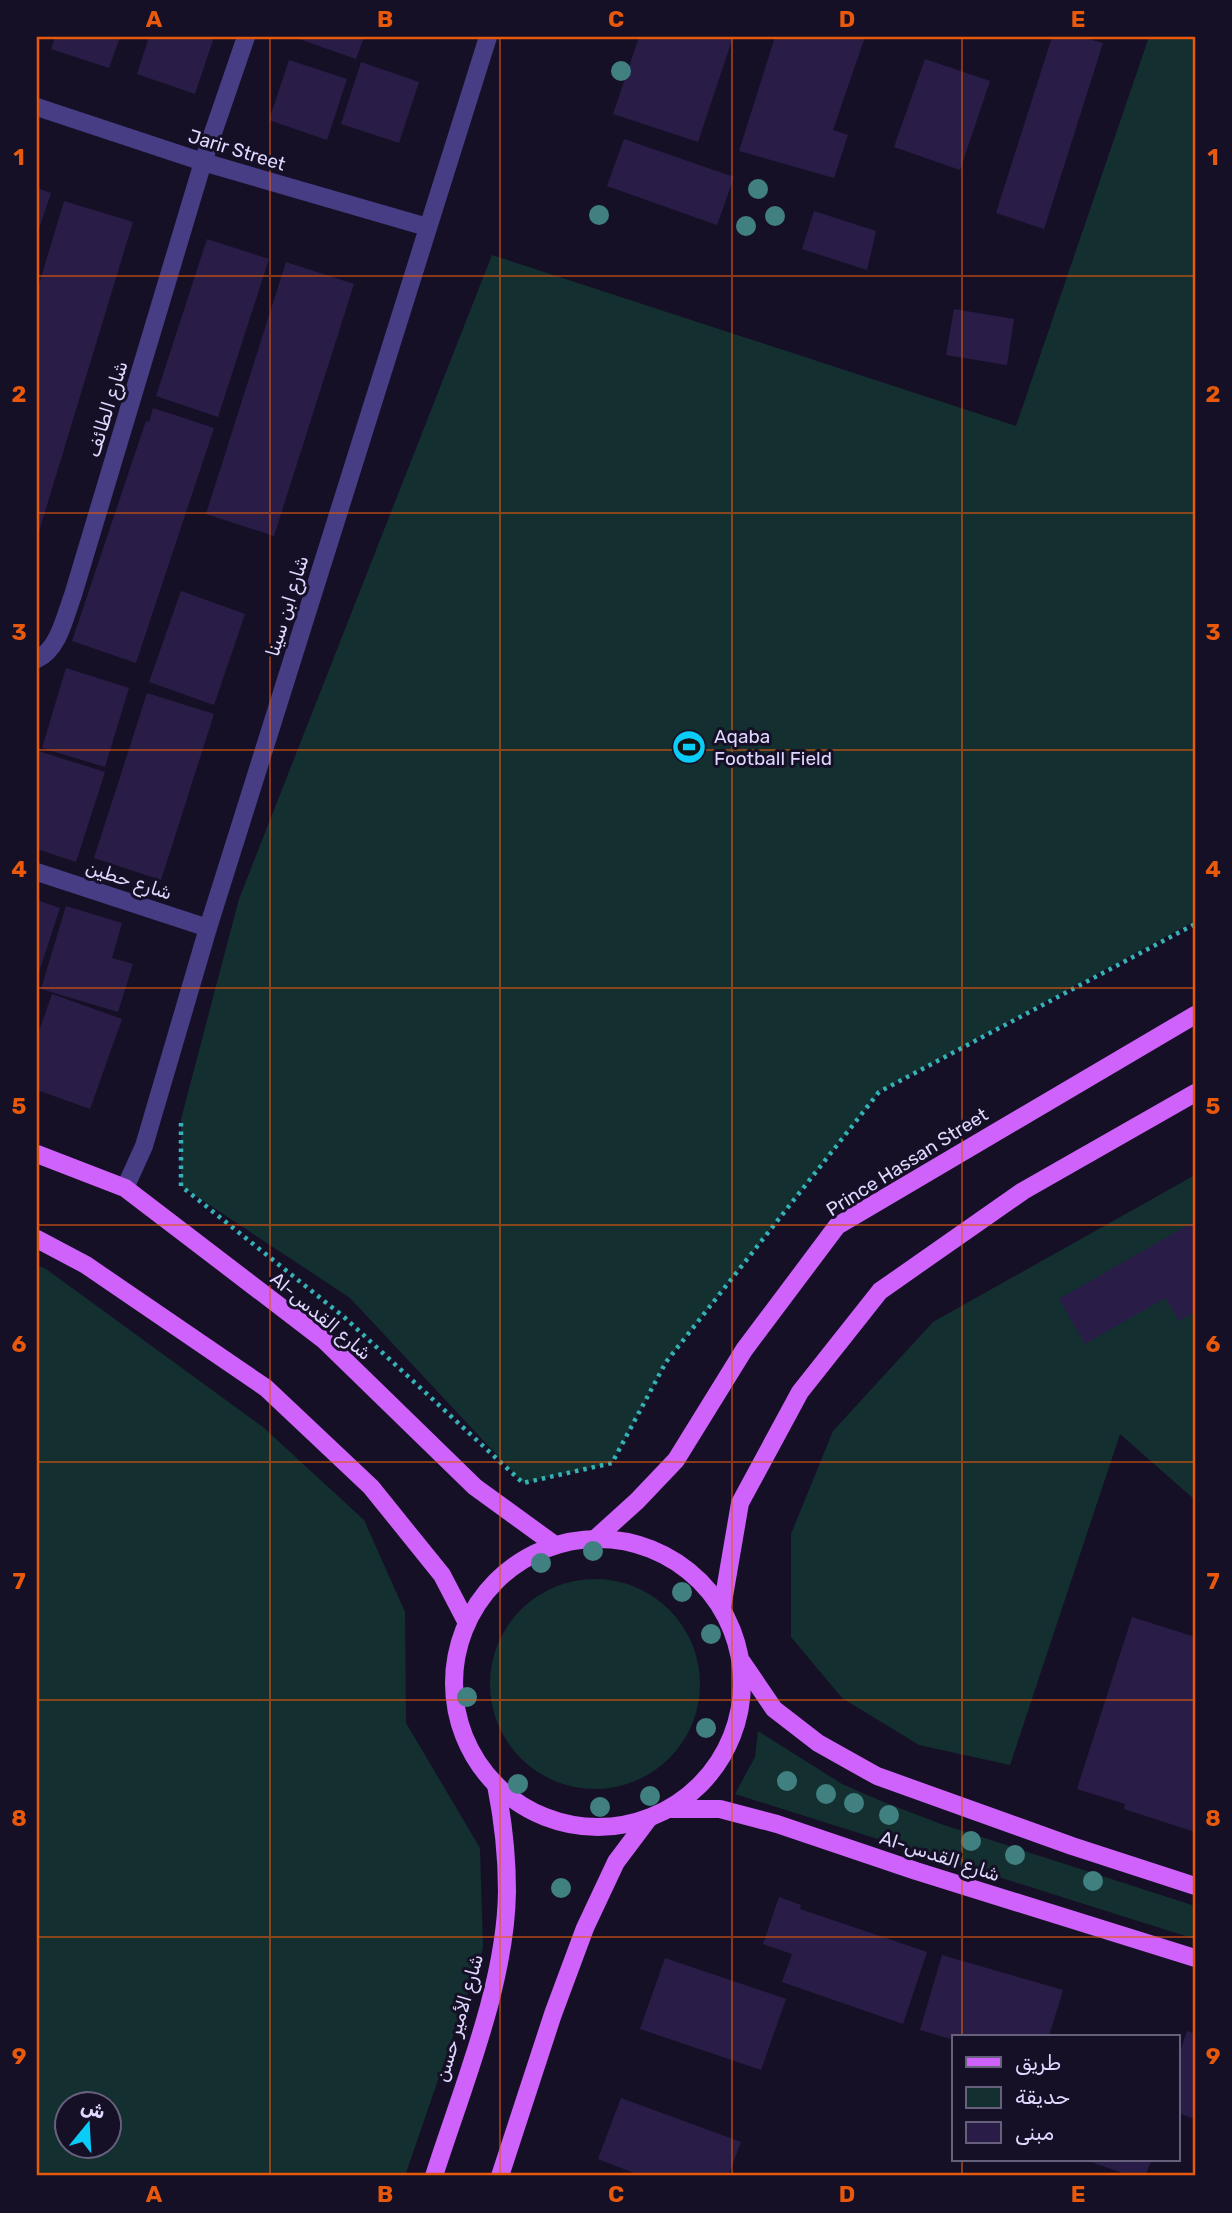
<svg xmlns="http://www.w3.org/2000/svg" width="1232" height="2213" viewBox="0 0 1232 2213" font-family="Rubik,Cairo,sans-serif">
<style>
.green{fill:#132f30;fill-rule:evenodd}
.building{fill:#291d47}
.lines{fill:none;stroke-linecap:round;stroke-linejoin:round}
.path{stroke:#34b2b5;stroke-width:4.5;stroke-dasharray:3.5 5;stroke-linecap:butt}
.street{stroke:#463d84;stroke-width:18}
.primary{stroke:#ce62fa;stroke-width:18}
.tree{fill:#418080}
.grid{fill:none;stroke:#e8590c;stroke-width:2;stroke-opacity:0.55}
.labels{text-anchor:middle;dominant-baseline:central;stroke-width:6;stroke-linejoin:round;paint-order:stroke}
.street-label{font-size:19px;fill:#dfd7fe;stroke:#161027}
.poi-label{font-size:19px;fill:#dfd7fe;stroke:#161027;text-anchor:start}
.neatline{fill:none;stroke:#e8590c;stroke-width:2.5}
.grid-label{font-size:23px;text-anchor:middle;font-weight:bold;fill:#e8590c}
</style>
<rect width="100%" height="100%" fill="#161027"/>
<g class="green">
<polygon points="1149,37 1195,37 1195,921 879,1092 666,1362 612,1463 523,1483 350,1298 181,1186 181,1119 239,899 492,255 1016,426"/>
<polygon points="1195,1175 1195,1500 1120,1434 1010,1765 919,1745 842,1698 791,1637 791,1534 833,1431 933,1322"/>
<path d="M37 1265 46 1269 263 1427 364 1520 405 1612 406 1723 480 1848 483 1949 405 2176H37ZM108 2104V2146H66V2104Z"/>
<circle cx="595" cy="1684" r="105"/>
<polygon points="758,1731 842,1784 881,1801 941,1824 1195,1906 1195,1939 735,1794 755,1757"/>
</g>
<g class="building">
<polygon points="55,37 120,37 109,68 51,49"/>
<polygon points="149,37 214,37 195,94 137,74"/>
<polygon points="299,37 364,37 356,59 299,39"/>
<polygon points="639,37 733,37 698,142 613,114"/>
<polygon points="775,37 865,37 833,130 848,135 834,178 739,151"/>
<polygon points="1052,37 1081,37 1103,43 1044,229 996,213"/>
<polygon points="925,59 990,81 960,170 894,147"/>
<polygon points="289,60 347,79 327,140 269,120"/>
<polygon points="361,62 419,82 399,143 341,124"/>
<polygon points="624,139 734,177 717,225 607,186"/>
<polygon points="37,188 51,193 37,234"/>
<polygon points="64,201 133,222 37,538 37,291"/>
<polygon points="814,211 876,231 867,270 802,249"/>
<polygon points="207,239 269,259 218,417 156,396"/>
<polygon points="286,262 354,284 274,536 206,514"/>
<polygon points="954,309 1014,319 1007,365 946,355"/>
<polygon points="153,408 214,428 136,663 72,641 146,421 149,422"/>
<polygon points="181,591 245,614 214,705 149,682"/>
<polygon points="66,668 129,688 105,767 42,748"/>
<polygon points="147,693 214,714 161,880 94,858"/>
<polygon points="38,751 105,772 76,862 37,849"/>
<polygon points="37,900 60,908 37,978"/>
<polygon points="66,906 122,923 112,958 133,964 118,1012 41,989"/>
<polygon points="52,994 122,1019 90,1109 37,1090 37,1037"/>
<polygon points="1195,1221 1195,1312 1179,1321 1165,1298 1085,1344 1059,1299"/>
<polygon points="1132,1617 1195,1637 1195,1832 1124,1809 1125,1804 1077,1789"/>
<polygon points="779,1897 801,1905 800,1909 927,1952 903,2024 782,1982 792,1954 763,1944"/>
<polygon points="942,1955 1063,1990 1049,2036 954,2036 954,2040 920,2030"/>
<polygon points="665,1958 786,1999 761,2070 640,2029"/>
<polygon points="1187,2031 1195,2034 1195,2119 1178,2113 1178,2058"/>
<polygon points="621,2098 741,2142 728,2176 642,2176 598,2159"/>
<polygon points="1083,2159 1152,2159 1145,2176 1131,2176"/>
</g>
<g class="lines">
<polyline class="path" points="181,1123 181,1186 344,1317 523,1483 612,1463 666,1362 879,1092 1195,924"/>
<g class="street">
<polyline points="37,107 203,162 427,227"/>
<path d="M37 659C59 649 65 616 73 595L203 162 246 37"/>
<polyline points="37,872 208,928"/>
<polyline points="125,1188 144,1146 208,928 488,37"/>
</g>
<g class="primary">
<polyline points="37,1154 125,1188 324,1340 475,1487 555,1545"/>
<polyline points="37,1239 86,1265 266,1388 371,1487 442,1575 467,1623"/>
<polyline points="595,1539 637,1501 676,1460 744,1350 837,1226 1195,1015"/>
<circle cx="598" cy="1683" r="144"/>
<polyline points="722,1608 740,1503 800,1392 880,1291 1023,1191 1195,1093"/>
<polyline points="742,1662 774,1709 818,1743 877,1776 1072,1846 1195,1886"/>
<polyline points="669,1809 720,1809 777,1824 916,1871 1195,1958"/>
<path d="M434 2176C462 2088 506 1984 507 1891 507 1854 503 1820 496 1785"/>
<polyline points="500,2176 553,2014 585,1928 616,1862 649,1818"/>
</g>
</g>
<g class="tree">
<circle cx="621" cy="71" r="10"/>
<circle cx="758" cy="189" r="10"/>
<circle cx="599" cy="215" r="10"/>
<circle cx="775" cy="216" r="10"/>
<circle cx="746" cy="226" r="10"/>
<circle cx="593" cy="1551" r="10"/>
<circle cx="541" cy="1563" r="10"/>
<circle cx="682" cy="1592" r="10"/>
<circle cx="711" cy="1634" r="10"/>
<circle cx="467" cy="1697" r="10"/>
<circle cx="706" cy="1728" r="10"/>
<circle cx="787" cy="1781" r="10"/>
<circle cx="518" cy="1784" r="10"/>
<circle cx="826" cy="1794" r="10"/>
<circle cx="650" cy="1796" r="10"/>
<circle cx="854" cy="1803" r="10"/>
<circle cx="600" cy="1807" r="10"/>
<circle cx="889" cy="1815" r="10"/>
<circle cx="971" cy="1841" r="10"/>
<circle cx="1015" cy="1855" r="10"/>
<circle cx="1093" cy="1881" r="10"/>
<circle cx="561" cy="1888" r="10"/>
</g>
<path class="grid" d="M270 37V2176M500 37V2176M732 37V2176M962 37V2036M37 276H1195M37 513H1195M37 750H1195M37 988H1195M37 1225H1195M37 1462H1195M37 1700H1195M37 1937H1195M962 2159V2176"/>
<defs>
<g id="stadium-disc" transform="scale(1.75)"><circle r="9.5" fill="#09ccf7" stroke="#161027"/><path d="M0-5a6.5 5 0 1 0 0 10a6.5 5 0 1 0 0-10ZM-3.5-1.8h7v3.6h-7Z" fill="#111"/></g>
</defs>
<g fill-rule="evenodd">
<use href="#stadium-disc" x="689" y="747"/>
</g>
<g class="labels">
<g class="street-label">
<text transform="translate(237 150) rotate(17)">Jarir Street</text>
<text transform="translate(107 409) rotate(-73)">شارع الطائف</text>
<text transform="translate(287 606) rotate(-73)">شارع ابن سينا</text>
<text transform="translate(129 880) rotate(18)">شارع حطين</text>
<text transform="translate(907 1162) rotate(-32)">Prince Hassan Street</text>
<text transform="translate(321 1316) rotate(40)">Al-شارع القدس</text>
<text transform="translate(940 1856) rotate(18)">Al-شارع القدس</text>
<text transform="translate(459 2018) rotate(-74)">شارع الأمير حسن</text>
</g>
<g class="poi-label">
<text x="714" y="736">Aqaba<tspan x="714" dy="22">Football Field</tspan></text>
</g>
</g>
<rect width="1232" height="2213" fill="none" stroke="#161027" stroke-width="77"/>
<rect x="952" y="2035" width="228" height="126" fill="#161027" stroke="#66607d" stroke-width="2"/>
<rect x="966" y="2057" width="35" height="10" fill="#ce62fa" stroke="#66607d" stroke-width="2"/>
<text x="1015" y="2070" font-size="21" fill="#dfd7fe">طريق</text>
<rect x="966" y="2087" width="35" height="21" fill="#132f30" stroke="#66607d" stroke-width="2"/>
<text x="1015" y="2104" font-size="21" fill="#dfd7fe">حديقة</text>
<rect x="966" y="2122" width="35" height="21" fill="#291d47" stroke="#66607d" stroke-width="2"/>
<text x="1015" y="2140" font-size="21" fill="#dfd7fe">مبنى</text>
<g transform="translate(88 2125) rotate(18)"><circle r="33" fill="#161027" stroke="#66607d" stroke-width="2"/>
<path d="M0-5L12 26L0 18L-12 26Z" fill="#09ccf7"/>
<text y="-10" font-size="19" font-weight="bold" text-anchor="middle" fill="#dfd7fe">ش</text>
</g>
<rect x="38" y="38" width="1156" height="2136" class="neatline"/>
<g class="grid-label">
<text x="154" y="27">A</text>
<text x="385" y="27">B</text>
<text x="616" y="27">C</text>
<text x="847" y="27">D</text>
<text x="1078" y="27">E</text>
<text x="19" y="165">1</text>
<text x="1213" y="165">1</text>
<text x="19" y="402">2</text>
<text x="1213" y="402">2</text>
<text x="19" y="640">3</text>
<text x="1213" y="640">3</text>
<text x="19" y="877">4</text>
<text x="1213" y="877">4</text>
<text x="19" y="1114">5</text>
<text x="1213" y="1114">5</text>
<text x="19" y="1352">6</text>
<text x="1213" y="1352">6</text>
<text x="19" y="1589">7</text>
<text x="1213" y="1589">7</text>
<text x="19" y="1826">8</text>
<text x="1213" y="1826">8</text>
<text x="19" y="2064">9</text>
<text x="1213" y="2064">9</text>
<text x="154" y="2202">A</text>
<text x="385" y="2202">B</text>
<text x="616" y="2202">C</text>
<text x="847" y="2202">D</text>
<text x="1078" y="2202">E</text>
</g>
</svg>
